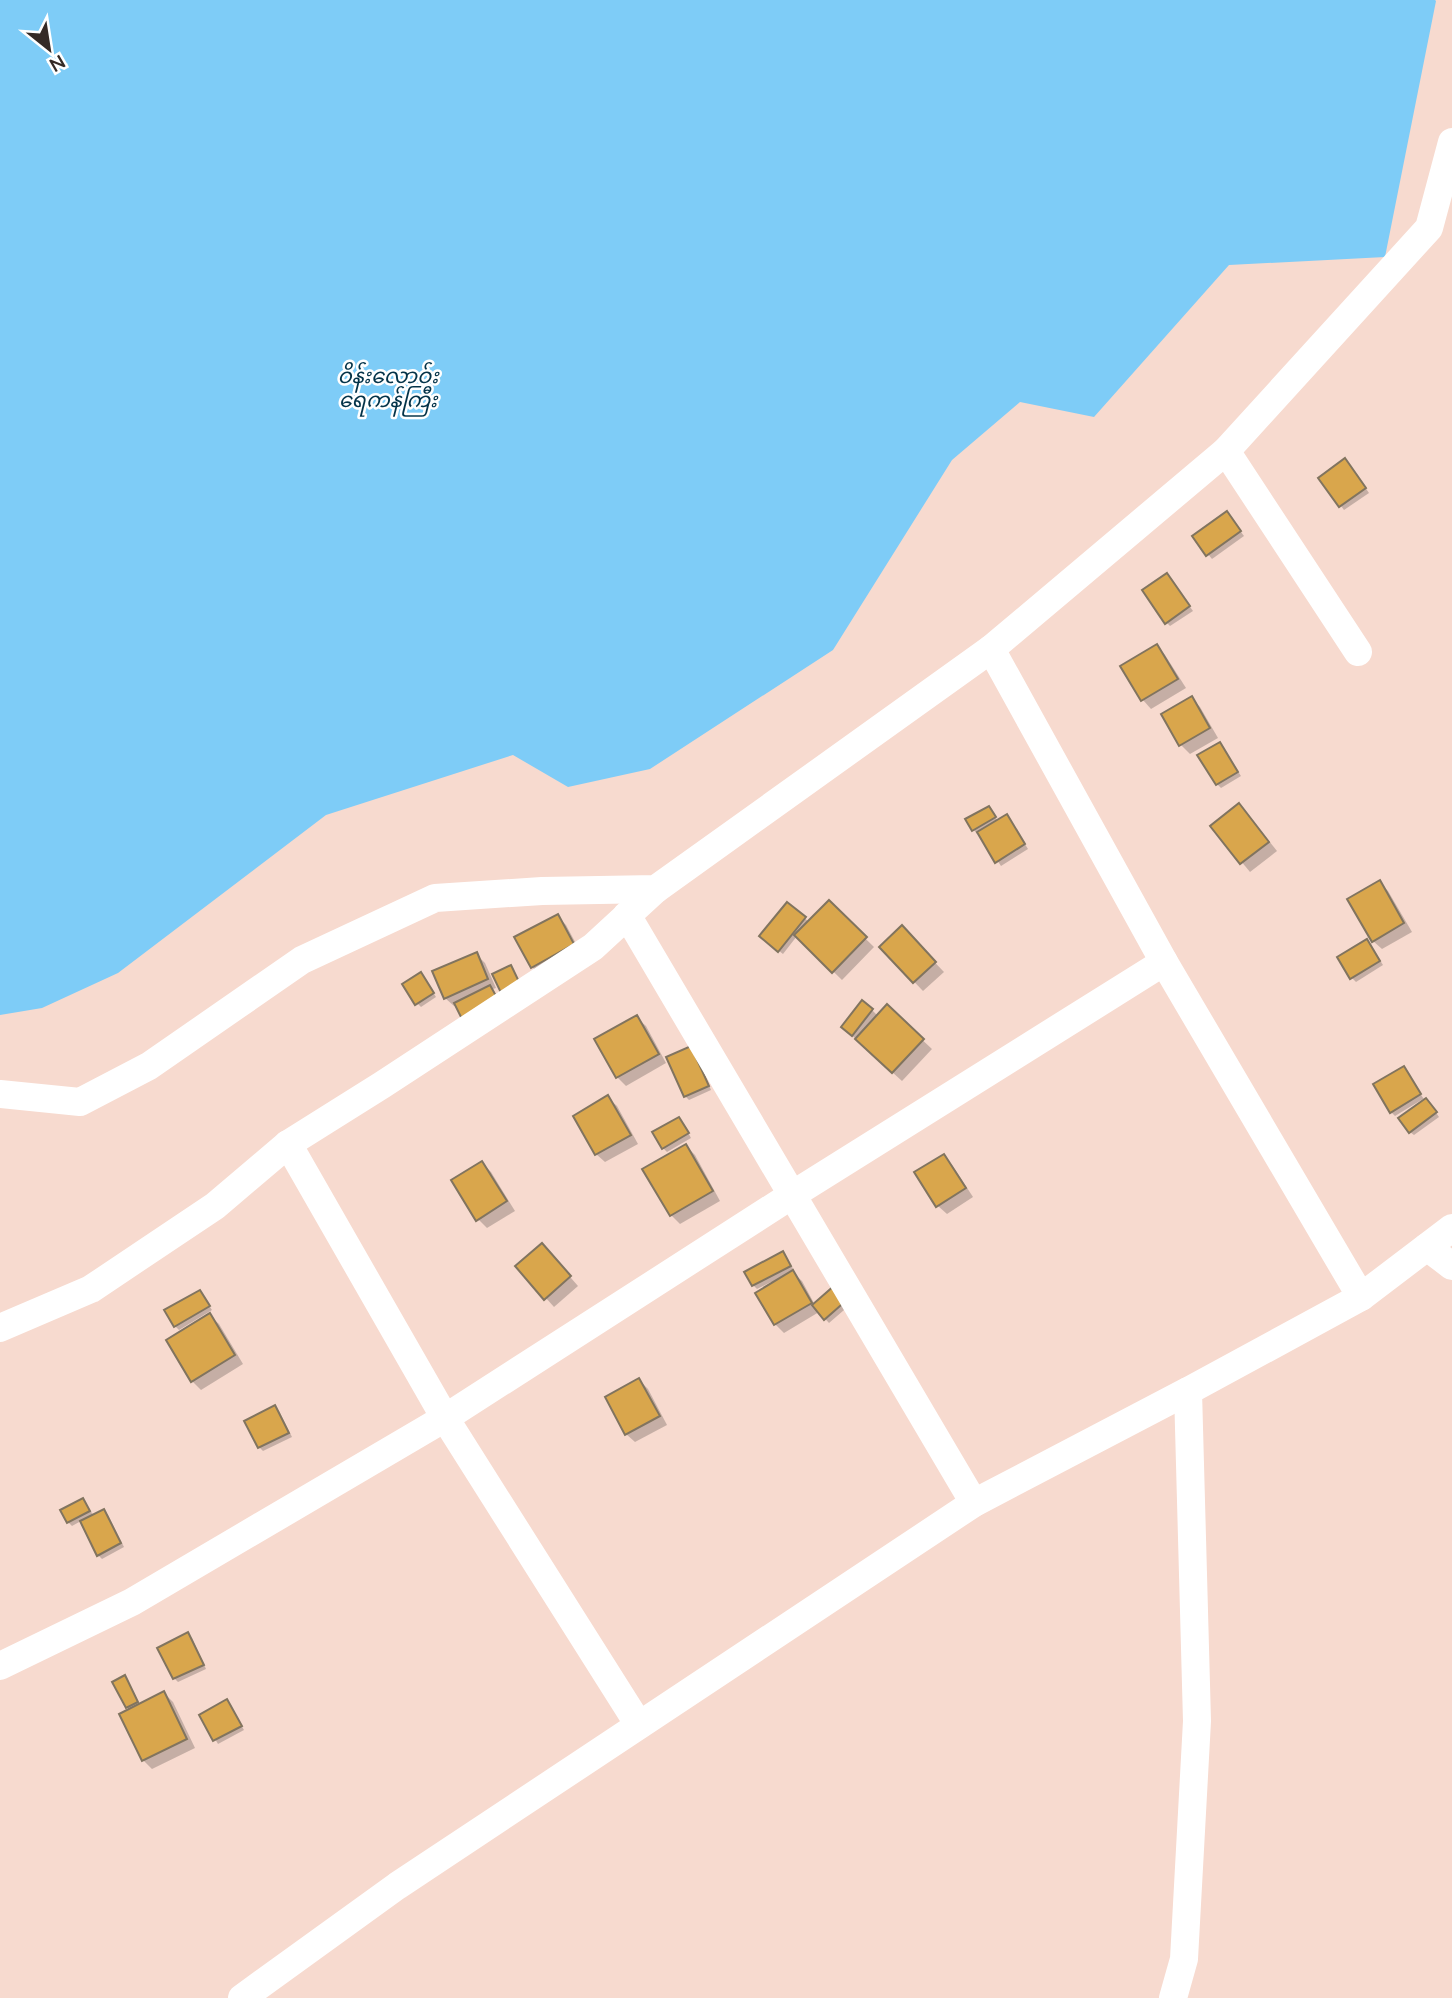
<svg xmlns="http://www.w3.org/2000/svg" width="1452" height="1998" viewBox="0 0 1452 1998" font-family="Mulish,'Noto Sans Myanmar',sans-serif">
<style>
.water{fill:#7eccf7}
.shadow{fill:#0003}
.building{fill:#d9a64c;stroke:#81745f;stroke-width:2}
.lines{fill:none;stroke-linecap:round;stroke-linejoin:round}
.minor{stroke:#fff;stroke-width:28}
.labels{text-anchor:middle;dominant-baseline:central;stroke-width:5;stroke-linejoin:round;paint-order:stroke}
.water-label{font-size:21px;font-style:italic;fill:#033349;stroke:#fff}
</style>
<rect width="100%" height="100%" fill="#f7dacf"/>
<polygon class="water" points="0,0 1435,0 1436,1 1385,257 1229,265 1094,417 1020,402 952,460 833,650 650,769 568,787 513,755 326,815 118,973 42,1008 0,1015"/>
<g class="shadow">
<polygon points="1349,464 1369,493 1344,510 1320,478"/>
<polygon points="1230,517 1244,536 1212,559 1194,537"/>
<polygon points="1170,579 1193,611 1170,626 1166,622"/>
<polygon points="1157,646 1165,655 1186,688 1151,709 1143,700"/>
<polygon points="1192,699 1200,707 1218,738 1190,754 1181,745 1163,715"/>
<polygon points="1220,744 1241,776 1221,788 1217,784"/>
<polygon points="989,808 998,821 1010,820 1028,849 1001,866 979,833 977,834 974,830"/>
<polygon points="1247,814 1277,851 1250,872 1212,826"/>
<polygon points="1380,883 1388,891 1412,932 1382,949 1373,941"/>
<polygon points="829,903 874,947 842,980 797,936 783,954 765,940 788,904 809,922"/>
<polygon points="557,916 566,925 581,953 541,975 532,967"/>
<polygon points="902,928 944,972 923,991 881,947"/>
<polygon points="1371,946 1383,965 1356,982 1352,978"/>
<polygon points="476,954 485,963 496,988 493,989 503,1009 457,1005 454,1006 445,998"/>
<polygon points="424,978 436,997 421,1007 417,1003"/>
<polygon points="887,1007 932,1049 902,1081 847,1031 872,1010 878,1016"/>
<polygon points="637,1018 646,1026 666,1063 626,1086 617,1077"/>
<polygon points="695,1052 711,1090 689,1100 685,1096"/>
<polygon points="1404,1068 1425,1101 1430,1104 1439,1117 1414,1135 1410,1132 1424,1101 1423,1099 1395,1116 1391,1112"/>
<polygon points="608,1098 617,1106 638,1144 605,1162 596,1154"/>
<polygon points="683,1123 691,1138 667,1152 663,1148"/>
<polygon points="686,1146 695,1155 720,1201 680,1224 671,1215"/>
<polygon points="943,1156 952,1165 973,1197 947,1214 938,1206"/>
<polygon points="482,1163 491,1172 515,1211 487,1228 478,1219"/>
<polygon points="783,1253 794,1270 791,1271 802,1281 815,1305 851,1304 829,1323 819,1312 784,1333 775,1324 771,1282 757,1289 753,1285"/>
<polygon points="550,1254 578,1286 554,1307 546,1298"/>
<polygon points="200,1292 212,1310 179,1330 175,1326"/>
<polygon points="210,1316 219,1324 243,1364 201,1390 192,1381"/>
<polygon points="639,1380 648,1389 667,1425 635,1442 626,1434"/>
<polygon points="275,1407 279,1411 292,1437 263,1451 259,1447"/>
<polygon points="83,1500 94,1516 104,1511 108,1515 124,1547 102,1559 98,1555 81,1521 72,1526 68,1522"/>
<polygon points="188,1635 192,1638 206,1669 178,1682 174,1678"/>
<polygon points="124,1678 128,1681 140,1705 164,1693 173,1702 195,1748 152,1769 143,1760 130,1710 127,1707"/>
<polygon points="227,1702 244,1730 218,1744 201,1715"/>
</g>
<g class="building">
<polygon points="1345,458 1366,488 1339,507 1318,478"/>
<polygon points="1227,511 1241,531 1206,556 1192,536"/>
<polygon points="1167,573 1190,606 1165,624 1142,590"/>
<polygon points="1157,644 1178,679 1141,701 1120,666"/>
<polygon points="1192,696 1210,728 1179,746 1161,714"/>
<polygon points="1220,742 1238,772 1216,785 1197,755"/>
<polygon points="1239,803 1269,842 1240,864 1210,826"/>
<polygon points="989,806 996,817 972,831 965,819"/>
<polygon points="1007,814 1025,844 995,863 977,832"/>
<polygon points="1380,880 1404,923 1372,942 1347,899"/>
<polygon points="829,900 867,937 832,973 794,935"/>
<polygon points="787,902 806,917 778,952 759,936"/>
<polygon points="558,914 574,944 531,968 514,937"/>
<polygon points="902,925 936,962 913,983 879,947"/>
<polygon points="1367,939 1380,961 1350,979 1337,957"/>
<polygon points="477,952 488,979 444,999 432,971"/>
<polygon points="511,965 522,988 503,997 492,974"/>
<polygon points="421,972 434,993 415,1005 402,984"/>
<polygon points="490,985 501,1005 464,1023 454,1003"/>
<polygon points="862,1000 873,1009 852,1036 841,1027"/>
<polygon points="887,1004 924,1039 892,1073 855,1039"/>
<polygon points="637,1015 659,1054 616,1078 594,1039"/>
<polygon points="691,1046 709,1086 684,1097 666,1057"/>
<polygon points="1404,1066 1421,1094 1390,1113 1373,1084"/>
<polygon points="608,1095 631,1135 595,1155 573,1116"/>
<polygon points="1426,1098 1437,1112 1409,1133 1398,1118"/>
<polygon points="679,1117 689,1133 662,1149 652,1132"/>
<polygon points="686,1144 713,1191 670,1216 642,1169"/>
<polygon points="944,1154 966,1188 936,1207 914,1172"/>
<polygon points="482,1161 507,1201 476,1221 451,1180"/>
<polygon points="542,1243 571,1276 544,1300 515,1266"/>
<polygon points="783,1251 791,1266 752,1286 744,1272"/>
<polygon points="793,1270 812,1303 774,1325 755,1293"/>
<polygon points="835,1285 848,1299 824,1320 812,1305"/>
<polygon points="200,1290 210,1306 174,1327 164,1310"/>
<polygon points="210,1313 235,1355 191,1382 166,1340"/>
<polygon points="639,1378 660,1416 625,1435 605,1397"/>
<polygon points="275,1405 289,1433 258,1448 244,1421"/>
<polygon points="83,1498 90,1511 67,1523 60,1510"/>
<polygon points="104,1509 121,1543 97,1556 80,1521"/>
<polygon points="188,1632 204,1665 173,1679 157,1648"/>
<polygon points="125,1675 138,1702 126,1708 112,1682"/>
<polygon points="164,1691 187,1739 142,1761 119,1714"/>
<polygon points="227,1699 242,1726 213,1741 199,1715"/>
</g>
<g class="lines">
<g class="minor">
<polyline points="1226,451 1358,652"/>
<polyline points="991,649 1164,962 1361,1297"/>
<polyline points="627,915 974,1503"/>
<polyline points="0,1094 80,1102 149,1066 302,960 435,898 542,891 656,889 991,649 1226,451 1429,228 1452,142"/>
<polyline points="288,1144 445,1418 639,1725"/>
<polyline points="1427,1247 1452,1266"/>
<polyline points="0,1328 91,1289 215,1206 288,1144 382,1085 593,947 656,889"/>
<polyline points="0,1666 132,1602 445,1418 792,1195 1164,962"/>
<polyline points="242,1998 397,1886 974,1503 1188,1391"/>
<polyline points="1173,1998 1184,1959 1197,1721 1188,1391 1361,1297 1452,1228"/>
</g>
</g>
<g class="labels">
<g class="water-label">
<text x="388" y="375">ဝိန်းလောဝ်း<tspan x="388" dy="24">ရေကန်ကြီး</tspan></text>
</g>
</g>
<g transform="translate(49 49) rotate(150)" stroke="#ffffff" stroke-width="5" paint-order="stroke">
<path d="M0-5L12 26L0 18L-12 26Z" fill="#342a26"/>
<text y="-10" font-size="19" font-weight="bold" text-anchor="middle" fill="#342a26">N</text>
</g>
</svg>
